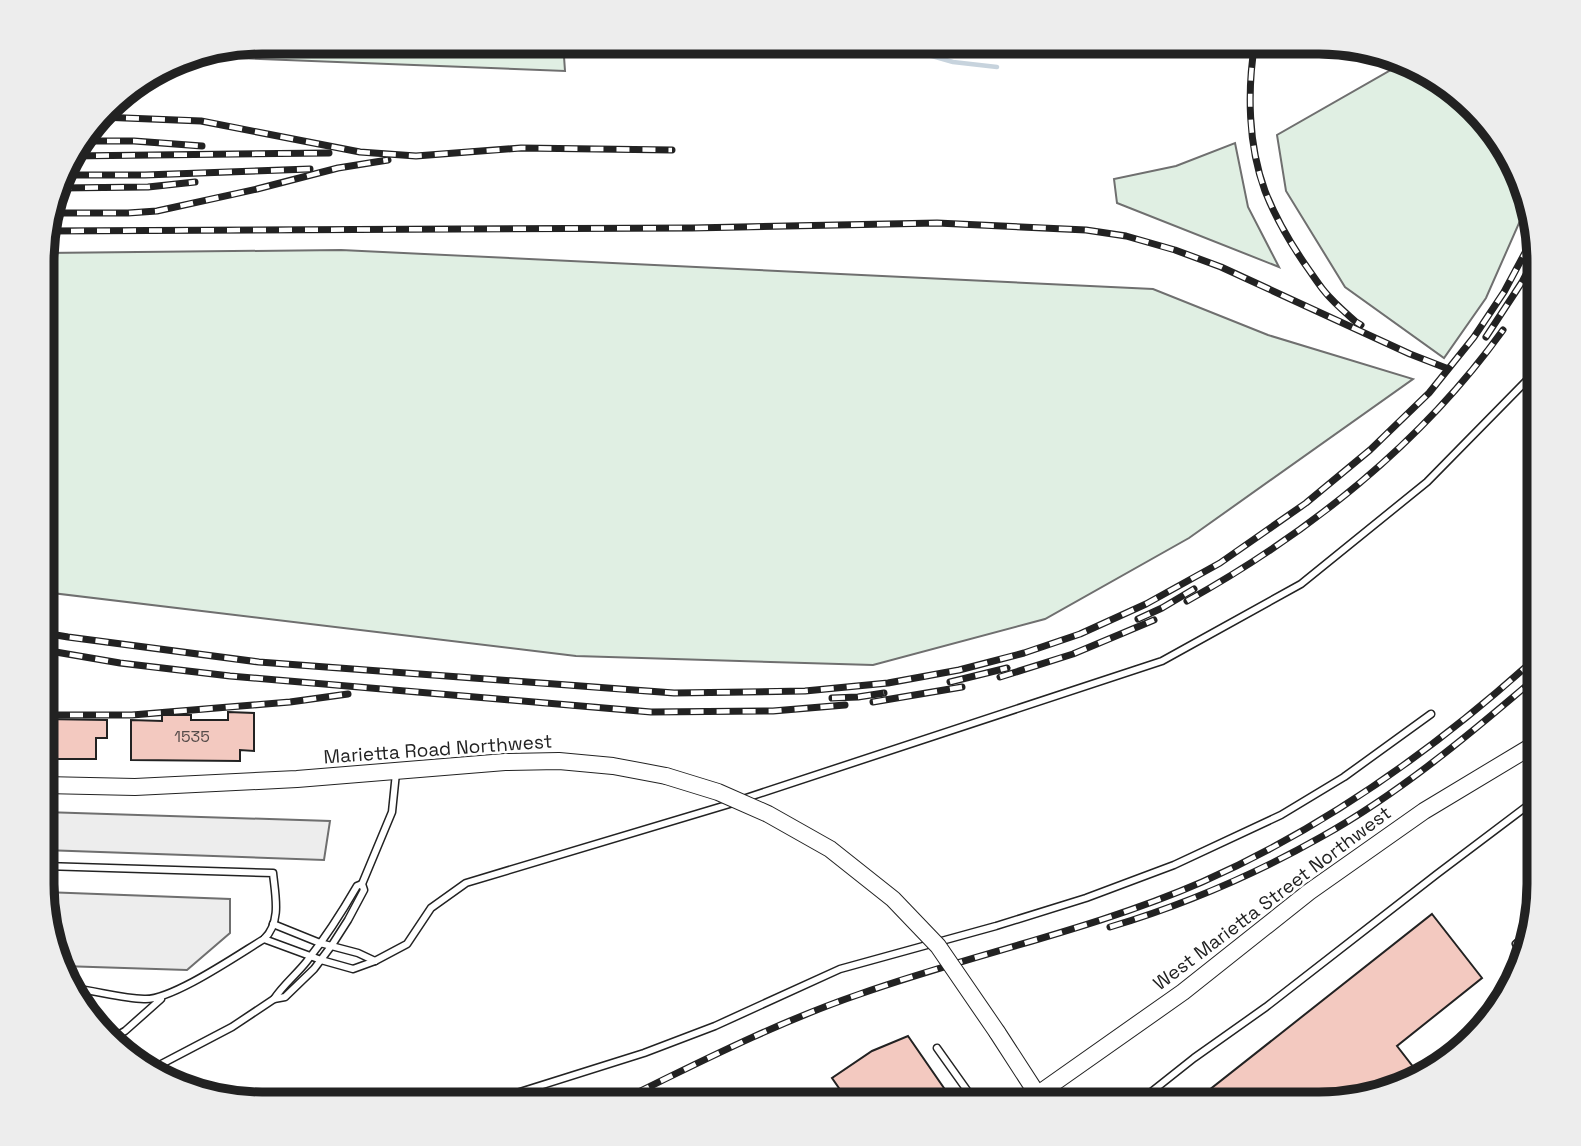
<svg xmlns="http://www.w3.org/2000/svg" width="1581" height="1146" viewBox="0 0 1581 1146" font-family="'Space Grotesk',sans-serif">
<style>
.green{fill:#e0efe3;stroke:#6f6f6f;stroke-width:2}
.parking{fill:#ededed;stroke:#6f6f6f;stroke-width:2}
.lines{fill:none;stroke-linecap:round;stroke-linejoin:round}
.stream{stroke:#c7d3dd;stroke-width:4.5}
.building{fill:#f3c9c0;stroke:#222;stroke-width:2}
.service-casing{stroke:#222;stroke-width:9}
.tertiary-casing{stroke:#222;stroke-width:18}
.service{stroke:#fff;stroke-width:6}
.tertiary{stroke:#fff;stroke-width:16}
.rail-casing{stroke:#222;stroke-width:7}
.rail{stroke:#fff;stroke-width:4.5;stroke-dasharray:13;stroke-linecap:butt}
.tertiary-bridge-casing{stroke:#222;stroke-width:18;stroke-linecap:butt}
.tertiary-bridge{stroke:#fff;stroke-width:16}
.labels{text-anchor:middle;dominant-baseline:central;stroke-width:5;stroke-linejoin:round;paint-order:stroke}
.number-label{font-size:16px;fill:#564c4a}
.street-label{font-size:19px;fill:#222;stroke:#fff}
.rim{fill:none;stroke:#222;stroke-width:9}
</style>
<rect width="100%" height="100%" fill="#fff"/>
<g class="green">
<polygon points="262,42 563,42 565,71 187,56 191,54"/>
<polygon points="1405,62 1453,88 1516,164 1527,205 1486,298 1444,358 1345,287 1286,191 1277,135"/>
<polygon points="1235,143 1248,207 1279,267 1117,203 1114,179 1176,166"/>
<polygon points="341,250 1153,289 1268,335 1413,379 1189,538 1045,619 873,665 576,656 44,592 44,253"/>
</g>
<g class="parking">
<polygon points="44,812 330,821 324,860 44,850"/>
<polygon points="44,892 230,899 230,933 187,970 62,966 44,913"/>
</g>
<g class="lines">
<polyline class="stream" points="749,42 803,50 846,54 911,53 932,56 953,62 997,67"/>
</g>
<g class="building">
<polygon points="228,712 254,713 254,751 240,750 240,761 131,760 131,720 162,721 162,715 191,715 191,720 228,720"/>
<polygon points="44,719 107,720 107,738 96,738 96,759 44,759"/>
<polygon points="1432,914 1482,978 1397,1046 1421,1077 1416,1082 1320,1104 1203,1104 1199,1098"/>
<polygon points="908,1036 955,1104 850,1104 832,1078 872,1051"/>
</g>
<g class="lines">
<g class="service-casing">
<g id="service">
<polyline points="743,799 1162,661 1301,584 1427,482 1539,368"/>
<path d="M44 866 273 873C275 894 282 922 264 939 239 954 171 1001 144 999 119 998 94 990 69 988"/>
<polyline points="273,924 320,943 358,953 375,961"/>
<polyline points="264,939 321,960 353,969 375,961 407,944 431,908 466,883 733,803"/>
<polyline points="1526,958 1516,944 1532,930"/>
<path d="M274 999C283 985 297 974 307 961 326 937 342 912 357 886L362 884"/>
<polyline points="111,1039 125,1031 161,999"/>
<polyline points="937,1048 969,1093 971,1104"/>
<polyline points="150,1070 232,1027 274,999 285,997 314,969 332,945 348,920 364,890 362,884 392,812 396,773"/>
<polyline points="482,1104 644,1053 715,1026 840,969 996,926 1086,898 1174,865 1281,815 1344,777 1431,714"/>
<polyline points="773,1104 791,1101"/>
<polyline points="1136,1104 1194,1058 1266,1007 1437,874 1539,797"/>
</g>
</g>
<g class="tertiary-casing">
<g id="tertiary">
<polyline points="44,785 135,787 297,779 505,762 559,761 613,766 666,776"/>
<polyline points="997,1032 1043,1103"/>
<polyline points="1024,1104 1183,992 1309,892 1424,811 1527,749 1539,745"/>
</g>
</g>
<use href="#service" class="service"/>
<use href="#tertiary" class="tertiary"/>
<g class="rail-casing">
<g id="rail">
<path d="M1255 42C1247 90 1248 145 1265 191 1276 219 1292 246 1309 270 1314 277 1319 285 1325 292 1334 303 1345 312 1356 322L1361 325"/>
<polyline points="100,117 201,121 360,152 416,156 521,148 672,150"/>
<polyline points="81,141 134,141 202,146"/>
<polyline points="70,156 329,153"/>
<polyline points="63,175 145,175 310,169"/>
<polyline points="59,188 148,187 195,182"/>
<polyline points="51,213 128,213 157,211 257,189 338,168 388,160"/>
<polyline points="45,231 692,228 937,223 1086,230 1126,236 1175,250 1221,267 1410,354 1446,368"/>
<polyline points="1486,337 1522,282 1535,257"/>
<path d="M1187 601C1309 533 1422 443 1503 330"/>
<polyline points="1138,619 1162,608 1194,589"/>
<polyline points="44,633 68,637 259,662 674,693 805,691 888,683 959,670 1024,653 1080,634 1146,604 1220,563 1306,503 1370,450 1429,393 1474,337 1504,292 1535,234"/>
<polyline points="44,650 120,663 230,676 651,712 773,711 845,705"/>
<polyline points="1000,677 1073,654 1154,620"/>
<polyline points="950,682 1007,668"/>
<polyline points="832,698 858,697 884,693"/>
<polyline points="873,702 962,687"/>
<polyline points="44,715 132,715 290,702 348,694"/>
<path d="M1110 927C1183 905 1254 875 1321 837 1400 793 1470 734 1539 675"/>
<path d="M614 1104C694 1065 775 1023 860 994 973 954 1092 930 1202 882 1326 827 1439 746 1539 655"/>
</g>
</g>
<use href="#rail" class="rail"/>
<g class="tertiary-bridge-casing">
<polyline id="tertiary-bridge" points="666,776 718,792 768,814 830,849 893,899 938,946 997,1032"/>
</g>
<use href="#tertiary-bridge" class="tertiary-bridge"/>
</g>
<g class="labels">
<g class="number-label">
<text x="192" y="736">1535</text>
</g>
<g class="street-label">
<text transform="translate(438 749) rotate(-4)">Marietta Road Northwest</text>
<text transform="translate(1272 898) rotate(-37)">West Marietta Street Northwest</text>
</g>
</g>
<path d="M0 0H1581V1146H0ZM262 54H1319A208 208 0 0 1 1527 262V884A208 208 0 0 1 1319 1092H262A208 208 0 0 1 54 884V262A208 208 0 0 1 262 54Z" fill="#ededed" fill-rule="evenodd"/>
<path class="rim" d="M262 54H1319A208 208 0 0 1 1527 262V884A208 208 0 0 1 1319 1092H262A208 208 0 0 1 54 884V262A208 208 0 0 1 262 54Z"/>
</svg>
